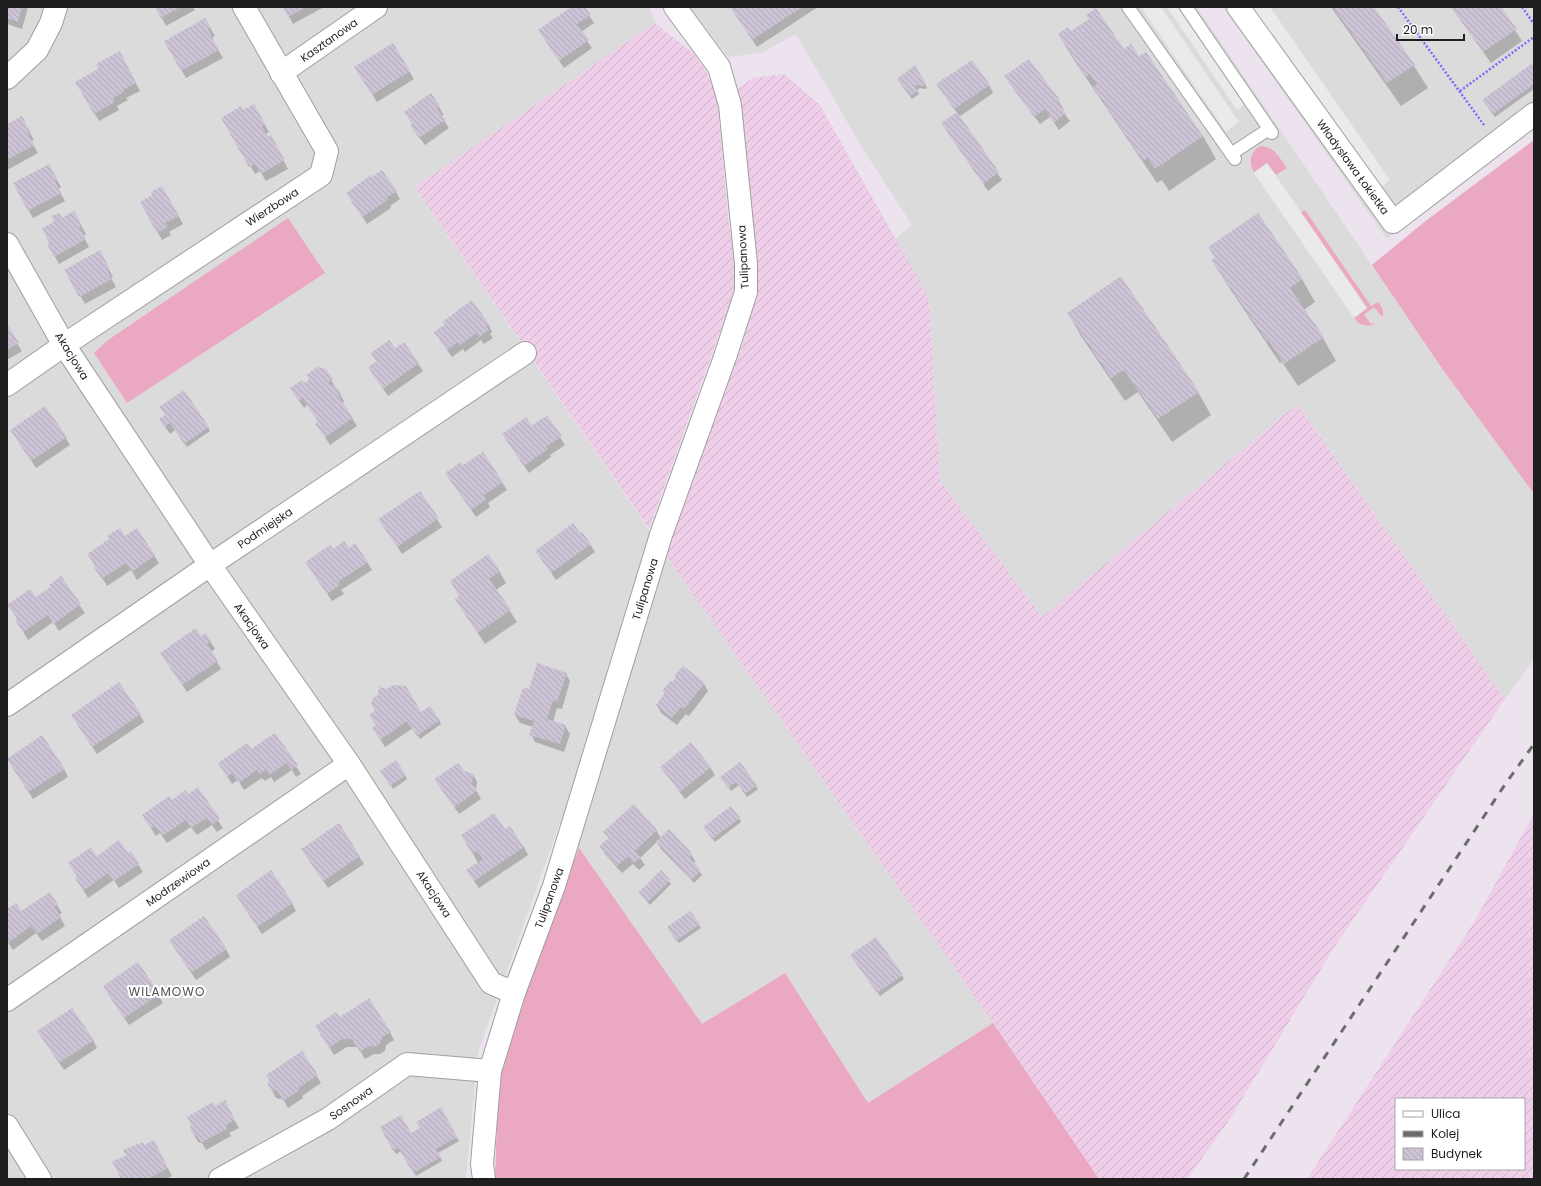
<svg xmlns="http://www.w3.org/2000/svg" width="1541" height="1186" viewBox="0 0 1541 1186" font-family="Poppins,sans-serif">
<style>
.residential{fill:#dbdbdc}
.farmland{fill:url(#farmland-furrows);fill-rule:evenodd}
.grass{fill:#eba8c2}
.parking{fill:#eaeaea}
.shadow{fill:#0003}
.building{fill:url(#building-back-hatch)}
.lines{fill:none;stroke-linecap:round;stroke-linejoin:round}
.lane-casing{stroke:#9f9f9f;stroke-width:14}
.street-casing{stroke:#9f9f9f;stroke-width:24}
.path{stroke:#8566fd;stroke-width:2.5;stroke-dasharray:2 2;stroke-linecap:butt}
.lane{stroke:#fff;stroke-width:12}
.street{stroke:#fff;stroke-width:22}
.rail{stroke:#6c6c6c;stroke-width:3;stroke-dasharray:8 8;stroke-linecap:butt}
.labels{text-anchor:middle;dominant-baseline:central;stroke-width:4;stroke-linejoin:round;paint-order:stroke}
.street-label{font-size:11px;fill:#1e1e1e;stroke:#fff}
.neighbourhood-label{font-size:12px;letter-spacing:1px;fill:#515151;stroke:#fff}
</style>
<defs>
<pattern id="farmland-furrows" width="10" height="10" patternUnits="userSpaceOnUse"><rect width="10" height="10" fill="#eecee9"/><path d="M-1 1l2-2M0 10L10 0M9 11l2-2" fill="none" stroke="#ccb0c7"/></pattern>
<pattern id="building-back-hatch" width="6" height="6" patternUnits="userSpaceOnUse"><rect width="6" height="6" fill="#cdc3d6"/><path d="M-1 5l2 2M0 0l6 6M5-1l2 2" fill="none" stroke="#b0a7b7"/></pattern>
</defs>
<rect width="100%" height="100%" fill="#ece3ef"/>
<g class="residential">
<polygon points="7,7 649,7 655,23 415,187 663,551 993,1023 868,1104 785,973 702,1025 560,823 478,1052 466,1179 7,1179"/>
<polygon points="690,7 1197,7 1443,370 1534,494 1534,659 1505,699 1297,404 1042,617 940,481 929,298 895,239 912,225 863,149 796,34 761,53 728,57"/>
<polygon points="1223,7 1534,7 1534,122 1387,239"/>
</g>
<g class="farmland">
<polygon points="655,23 693,53 706,71 717,97 729,227 738,272 730,304 649,529 415,187"/>
<polygon points="784,74 820,105 929,298 940,481 1042,617 1297,404 1505,699 1335,946 1228,1122 1187,1179 1099,1179 993,1023 663,551 693,467 742,346 757,286 743,164 733,92 753,78"/>
<path d="M1534 814V1179H1307L1474 922ZM1396 1099H1524V1169H1396Z"/>
</g>
<g class="grass">
<polygon points="1534,140 1534,494 1443,370 1372,265 1423,223"/>
<path d="M1260 146C1274 146 1279 157 1287 168L1276 175 1267 163 1254 172C1248 163 1250 152 1260 146Z"/>
<path d="M1305 210 1371 306 1378 302C1381 306 1384 310 1383 315L1382 317 1374 307 1364 315 1371 324 1373 323 1375 324C1367 328 1358 324 1354 318L1367 308 1301 212Z"/>
<polygon points="288,218 325,273 127,403 94,353 108,340"/>
<polygon points="579,848 702,1024 785,973 868,1103 993,1023 1099,1179 495,1179 498,1093 497,1060"/>
</g>
<g class="parking">
<polygon points="1141,7 1161,7 1239,122 1226,132"/>
<polygon points="1167,7 1177,7 1244,105 1237,110"/>
<polygon points="1249,7 1270,7 1390,180 1378,190"/>
<polygon points="1267,163 1367,308 1354,318 1254,173"/>
</g>
<g class="shadow">
<polygon points="7,7 28,7 22,29 7,24"/>
<polygon points="156,7 193,7 195,10 166,26"/>
<polygon points="284,7 324,7 293,24"/>
<polygon points="573,7 584,7 594,23 581,32 592,48 564,68 544,38"/>
<polygon points="731,7 818,7 757,47"/>
<polygon points="1331,7 1373,7 1414,66 1428,88 1401,106"/>
<polygon points="1451,7 1500,7 1522,41 1491,63"/>
<polygon points="205,19 215,36 211,38 223,58 186,78 165,42"/>
<polygon points="1071,33 1124,50 1203,136 1216,159 1169,191 1162,180 1157,183 1072,57 1059,35"/>
<polygon points="392,44 414,79 377,102 360,75"/>
<polygon points="124,60 140,91 126,98 128,100 117,106 119,110 99,121 76,82 100,69"/>
<polygon points="1029,60 1058,100 1063,108 1061,109 1070,121 1059,130 1050,117 1040,124 1010,84"/>
<polygon points="1534,63 1534,89 1495,117 1485,103"/>
<polygon points="915,67 927,88 925,89 920,88 917,90 919,94 912,99 900,83"/>
<polygon points="989,85 993,93 959,117 1002,180 988,191 947,131 957,113 942,92"/>
<polygon points="431,95 444,115 441,116 449,128 425,145 416,133"/>
<polygon points="254,106 269,132 265,134 268,138 275,144 288,169 266,181 260,171 255,174 223,118 243,112"/>
<polygon points="21,117 34,140 31,141 38,153 7,170 7,126"/>
<polygon points="48,165 61,187 58,189 65,201 33,218 14,184"/>
<polygon points="162,187 183,224 169,232 171,235 162,240 141,202 154,196"/>
<polygon points="396,192 400,199 390,206 391,208 367,224 351,200"/>
<polygon points="73,212 86,234 83,236 89,247 59,264 48,244 51,242 62,218"/>
<polygon points="1258,215 1302,279 1315,302 1304,310 1323,338 1336,361 1298,386 1282,362 1280,363 1226,283 1213,260"/>
<polygon points="99,251 113,277 111,278 116,287 85,304 65,270"/>
<polygon points="1068,313 1198,392 1211,415 1172,442 1138,392 1125,401 1081,336"/>
<polygon points="488,324 492,332 490,334 493,338 484,344 481,340 465,352 463,349 452,357 440,340"/>
<polygon points="7,327 22,351 7,360"/>
<polygon points="404,343 423,371 388,396 369,368 377,362 372,354 395,350"/>
<polygon points="325,370 344,401 342,403 357,426 330,445 321,431 316,424 319,422 307,405 304,408 291,389 304,384 310,380 307,375"/>
<polygon points="547,416 565,445 550,455 551,457 529,473 508,442"/>
<polygon points="160,419 208,427 210,431 187,447 175,430 170,434"/>
<polygon points="16,438 66,438 70,445 36,468"/>
<polygon points="463,467 502,482 507,490 488,503 490,507 476,517 451,481"/>
<polygon points="419,492 442,527 402,554 384,527"/>
<polygon points="137,530 159,563 137,580 131,570 107,586 88,554 125,538"/>
<polygon points="580,535 590,544 595,552 556,580 541,558"/>
<polygon points="348,549 367,562 372,570 341,590 344,594 332,601 311,570 332,550"/>
<polygon points="499,571 506,583 496,590 517,622 485,644 456,600 460,597 451,581"/>
<polygon points="61,578 85,613 59,631 53,622 28,640 16,620 18,619 9,605 35,598 52,587"/>
<polygon points="201,637 210,641 215,649 211,652 221,669 187,692 166,661"/>
<polygon points="566,674 570,681 562,709 557,708 553,722 565,726 570,734 564,752 535,742 531,734 533,727 520,723 515,715 530,690"/>
<polygon points="704,684 708,691 689,716 686,714 677,725 661,713 657,705 665,694 663,691"/>
<polygon points="421,714 439,720 441,724 420,739 413,728 385,747 378,736"/>
<polygon points="140,715 144,722 97,754 72,716"/>
<polygon points="275,734 301,774 296,777 292,770 274,782 271,777 265,781 262,778 244,790 238,780 232,784 224,771"/>
<polygon points="8,760 64,769 68,777 33,799"/>
<polygon points="740,764 758,789 747,797 739,785 731,791 724,781"/>
<polygon points="661,767 710,767 715,775 685,799"/>
<polygon points="464,772 473,774 477,782 476,790 481,799 459,814 440,787"/>
<polygon points="384,775 405,775 407,779 393,789"/>
<polygon points="197,789 223,828 217,832 212,825 197,835 191,827 167,843 160,833 156,836 143,816 172,801 187,796"/>
<polygon points="739,818 741,822 715,842 707,831"/>
<polygon points="338,824 364,864 328,888 307,857"/>
<polygon points="656,830 661,838 690,853 695,861 694,864 702,875 694,883 661,849 657,842 640,858 645,865 639,870 633,864 622,873 605,854 601,846 609,839 605,832"/>
<polygon points="505,831 524,847 528,855 479,888 472,878 478,863 463,835"/>
<polygon points="128,855 138,864 143,872 119,888 114,880 88,898 81,886 78,877 69,863 97,857"/>
<polygon points="669,881 671,884 650,905 642,896"/>
<polygon points="241,903 292,903 296,911 262,934"/>
<polygon points="15,904 21,913 57,905 62,913 59,915 65,926 42,941 36,933 13,950 7,941 7,910"/>
<polygon points="690,913 701,928 679,943 670,931"/>
<polygon points="170,941 226,949 230,957 196,980"/>
<polygon points="853,959 902,975 904,979 880,996"/>
<polygon points="138,963 163,1003 129,1025 108,994"/>
<polygon points="340,1019 390,1032 394,1040 386,1045 385,1051 380,1054 374,1054 365,1059 358,1047 347,1047 334,1055 321,1034"/>
<polygon points="43,1039 93,1040 97,1048 64,1070"/>
<polygon points="302,1052 321,1083 302,1096 303,1098 288,1108 282,1097 280,1099 276,1098 269,1085 270,1081 267,1075"/>
<polygon points="224,1101 239,1128 229,1133 231,1136 206,1150 202,1143 198,1142 191,1129 215,1107"/>
<polygon points="440,1109 459,1141 438,1153 442,1161 416,1176 401,1151 396,1154 381,1127 411,1134 421,1128"/>
<polygon points="158,1149 172,1176 166,1179 122,1179 127,1156"/>
</g>
<g class="building">
<polygon points="7,7 22,7 18,22 7,18"/>
<polygon points="155,7 181,7 161,18"/>
<polygon points="283,7 306,7 288,17"/>
<polygon points="571,7 585,7 591,15 577,24 589,40 559,61 538,30"/>
<polygon points="730,7 802,7 752,40"/>
<polygon points="1333,7 1374,7 1415,65 1387,83"/>
<polygon points="1451,7 1501,7 1517,29 1483,52"/>
<polygon points="1096,8 1124,49 1131,44 1139,56 1146,52 1203,136 1155,169 1148,158 1143,161 1093,87 1097,84 1090,74 1086,77 1058,34 1068,27 1071,31 1089,19 1086,15"/>
<polygon points="205,18 211,28 208,29 219,50 181,71 164,41"/>
<polygon points="393,43 410,71 372,95 354,67"/>
<polygon points="120,51 136,83 123,90 124,92 113,98 115,102 94,114 75,82 98,69 103,77 96,64"/>
<polygon points="1029,59 1059,99 1057,101 1066,113 1054,123 1045,109 1034,117 1004,76"/>
<polygon points="972,60 990,85 954,109 936,84"/>
<polygon points="1534,62 1534,84 1493,114 1482,100"/>
<polygon points="915,65 926,84 923,86 917,85 915,86 918,91 910,96 897,79"/>
<polygon points="431,93 440,106 437,109 445,120 419,138 410,125 412,124 404,112"/>
<polygon points="254,104 265,124 262,126 268,137 271,135 285,160 261,174 255,164 249,167 221,118 241,106 243,110"/>
<polygon points="957,112 999,172 983,184 941,123"/>
<polygon points="22,116 30,132 28,133 34,145 7,160 7,124"/>
<polygon points="49,164 57,179 55,181 61,193 28,211 13,183"/>
<polygon points="382,170 397,191 386,198 388,200 362,217 346,193 371,175 372,177"/>
<polygon points="162,186 179,216 165,223 168,227 157,233 140,202 152,195 151,192"/>
<polygon points="74,211 82,226 79,227 86,239 54,257 47,244 49,242 42,228 54,222 51,216 59,213 62,218"/>
<polygon points="1258,213 1303,279 1290,288 1324,337 1284,364 1268,340 1267,341 1211,260 1215,258 1208,247"/>
<polygon points="100,250 110,269 107,270 112,279 79,297 64,270"/>
<polygon points="1121,276 1199,392 1158,419 1124,370 1111,378 1067,313"/>
<polygon points="472,300 489,324 486,326 489,330 479,337 476,333 460,345 458,342 447,350 434,332 445,324 442,322"/>
<polygon points="7,326 9,327 19,343 7,350"/>
<polygon points="389,340 395,348 404,342 419,363 383,389 368,367 377,361 371,353"/>
<polygon points="317,367 326,369 333,379 329,382 331,386 334,384 341,393 338,395 353,418 325,437 315,424 318,421 302,398 299,401 290,388 302,380 304,383 310,379 306,375"/>
<polygon points="184,390 209,427 184,444 170,423 164,427 159,419 165,415 159,407"/>
<polygon points="45,406 67,437 31,461 10,430"/>
<polygon points="547,415 562,436 546,447 548,449 524,466 502,434 526,417 532,426"/>
<polygon points="483,452 503,482 484,495 487,499 471,510 445,473 461,462 463,465"/>
<polygon points="420,491 439,518 397,547 378,519"/>
<polygon points="573,523 580,533 582,532 591,544 551,573 535,551"/>
<polygon points="120,528 125,536 137,528 155,555 132,572 126,563 101,579 94,567 96,566 87,554 109,539 107,536"/>
<polygon points="344,541 349,548 355,543 368,562 338,582 340,585 327,594 305,562 330,545 333,549"/>
<polygon points="488,554 500,571 489,579 511,610 477,633 455,599 460,596 450,581"/>
<polygon points="61,576 81,604 54,624 48,615 23,632 15,620 17,618 7,605 30,589 36,597 51,587 49,585"/>
<polygon points="196,628 201,636 206,633 211,641 207,644 218,661 182,685 160,653"/>
<polygon points="537,663 567,673 557,702 553,700 547,719 566,725 560,744 529,735 534,721 514,715 523,687 529,689"/>
<polygon points="683,666 705,683 684,709 681,707 672,718 656,705 665,693 662,691 670,681 672,682 676,677 675,675"/>
<polygon points="119,682 141,714 92,747 71,715"/>
<polygon points="394,685 406,686 421,712 430,706 440,720 417,736 407,721 380,740 372,728 376,725 369,715 375,711 371,704 373,698 378,695 379,687 387,689"/>
<polygon points="275,733 298,765 291,770 287,763 269,775 266,770 260,774 257,770 239,783 232,773 227,777 218,763 247,743 251,749"/>
<polygon points="42,735 65,769 28,792 7,759"/>
<polygon points="691,742 711,767 680,792 660,767"/>
<polygon points="396,760 406,775 390,786 380,771"/>
<polygon points="740,762 757,785 745,794 736,782 728,788 720,777"/>
<polygon points="458,763 464,771 474,774 472,783 477,791 454,807 434,779"/>
<polygon points="198,787 220,819 212,825 207,818 191,828 186,820 162,836 155,826 151,828 142,815 169,796 172,800 185,790 188,794"/>
<polygon points="634,804 657,830 635,851 641,857 634,863 628,857 617,866 599,846 609,838 603,832"/>
<polygon points="731,806 740,818 712,839 703,827"/>
<polygon points="494,813 505,829 510,826 524,847 474,881 466,870 483,859 477,851 472,854 461,835"/>
<polygon points="339,823 360,856 323,881 301,849"/>
<polygon points="669,829 691,852 690,857 701,871 691,880 656,841"/>
<polygon points="119,840 128,853 131,851 139,864 114,881 108,873 83,891 75,878 77,876 68,863 91,847 97,856"/>
<polygon points="271,870 293,903 257,927 236,895"/>
<polygon points="661,870 670,880 648,902 638,893"/>
<polygon points="50,892 58,905 54,907 61,917 37,934 31,926 8,943 7,909 16,903 21,911"/>
<polygon points="690,911 700,924 676,941 667,927"/>
<polygon points="204,916 227,949 191,973 169,940"/>
<polygon points="876,937 903,975 877,993 850,955"/>
<polygon points="138,962 160,994 124,1018 103,986"/>
<polygon points="369,998 391,1032 382,1037 380,1043 375,1047 369,1046 360,1052 352,1039 342,1039 329,1048 315,1026 336,1012 340,1017"/>
<polygon points="72,1008 94,1040 59,1063 37,1031"/>
<polygon points="302,1051 318,1075 298,1088 300,1090 283,1101 277,1090 276,1091 271,1090 268,1085 268,1081 270,1080 266,1075"/>
<polygon points="225,1100 235,1120 226,1125 228,1128 201,1143 197,1136 193,1134 190,1129 191,1124 187,1117 213,1102 215,1106"/>
<polygon points="441,1107 457,1137 436,1149 441,1157 413,1173 398,1148 393,1151 380,1127 401,1115 411,1133 420,1128 416,1122"/>
<polygon points="154,1140 168,1168 148,1179 121,1179 112,1161 126,1156 123,1150 143,1142 144,1145"/>
</g>
<g class="lines">
<g class="lane-casing">
<g id="lane">
<polyline points="1128,7 1235,159"/>
<polyline points="1186,7 1272,133"/>
<polyline points="1231,154 1269,129"/>
</g>
</g>
<g class="street-casing">
<g id="street">
<polyline points="1238,7 1393,222 1534,114"/>
<polyline points="281,73 376,7"/>
<polyline points="7,78 37,50 51,23 56,7"/>
<polyline points="7,244 64,345 210,565 349,764 491,983 514,993"/>
<polyline points="7,385 64,345 321,175 327,151 244,7"/>
<polyline points="7,705 210,565 525,353"/>
<polyline points="7,1000 349,764"/>
<polyline points="7,1126 40,1179"/>
<polyline points="220,1179 328,1119 407,1064 490,1071"/>
<polyline points="484,1179 482,1164 490,1071 514,993 554,886 661,535 725,357 746,292 746,264 730,105 719,67 675,7"/>
</g>
</g>
<g class="path">
<polyline points="1398,7 1484,125"/>
<polyline points="1522,7 1534,24"/>
<polyline points="1460,91 1534,37"/>
</g>
<use href="#lane" class="lane"/>
<use href="#street" class="street"/>
<polyline class="rail" points="1244,1179 1506,783 1534,744"/>
</g>
<g class="labels">
<g class="street-label">
<text transform="translate(329 40) rotate(-35)">Kasztanowa</text>
<text transform="translate(1353 167) rotate(54)">Władysława Łokietka</text>
<text transform="translate(272 207) rotate(-33)">Wierzbowa</text>
<text transform="translate(743 257) rotate(-93)">Tulipanowa</text>
<text transform="translate(72 356) rotate(58)">Akacjowa</text>
<text transform="translate(265 528) rotate(-34)">Podmiejska</text>
<text transform="translate(645 589) rotate(-73)">Tulipanowa</text>
<text transform="translate(252 626) rotate(55)">Akacjowa</text>
<text transform="translate(178 882) rotate(-35)">Modrzewiowa</text>
<text transform="translate(434 894) rotate(57)">Akacjowa</text>
<text transform="translate(549 898) rotate(-70)">Tulipanowa</text>
<text transform="translate(351 1103) rotate(-35)">Sosnowa</text>
</g>
<g class="neighbourhood-label">
<text x="167" y="991">WILAMOWO</text>
</g>
</g>
<rect width="1541" height="1186" fill="none" stroke="#1e1e1e" stroke-width="16"/>
<rect x="1395" y="1098" width="130" height="72" fill="#ffffff" stroke="#a5a5a5"/>
<rect x="1403" y="1111" width="20" height="6" fill="#ffffff" stroke="#a5a5a5"/>
<text x="1431" y="1118" font-size="12" fill="#1e1e1e">Ulica</text>
<rect x="1403" y="1131" width="20" height="6" fill="#6c6c6c" stroke="#a5a5a5"/>
<text x="1431" y="1138" font-size="12" fill="#1e1e1e">Kolej</text>
<rect x="1403" y="1148" width="20" height="12" fill="url(#building-back-hatch)" stroke="#a5a5a5"/>
<text x="1431" y="1158" font-size="12" fill="#1e1e1e">Budynek</text>
<path d="M1397 34v6h67v-6" fill="none" stroke="#1e1e1e" stroke-width="2"/>
<text x="1403" y="34" font-size="12" fill="#1e1e1e" stroke="#ffffff" stroke-width="3" paint-order="stroke">20 m</text>
</svg>
